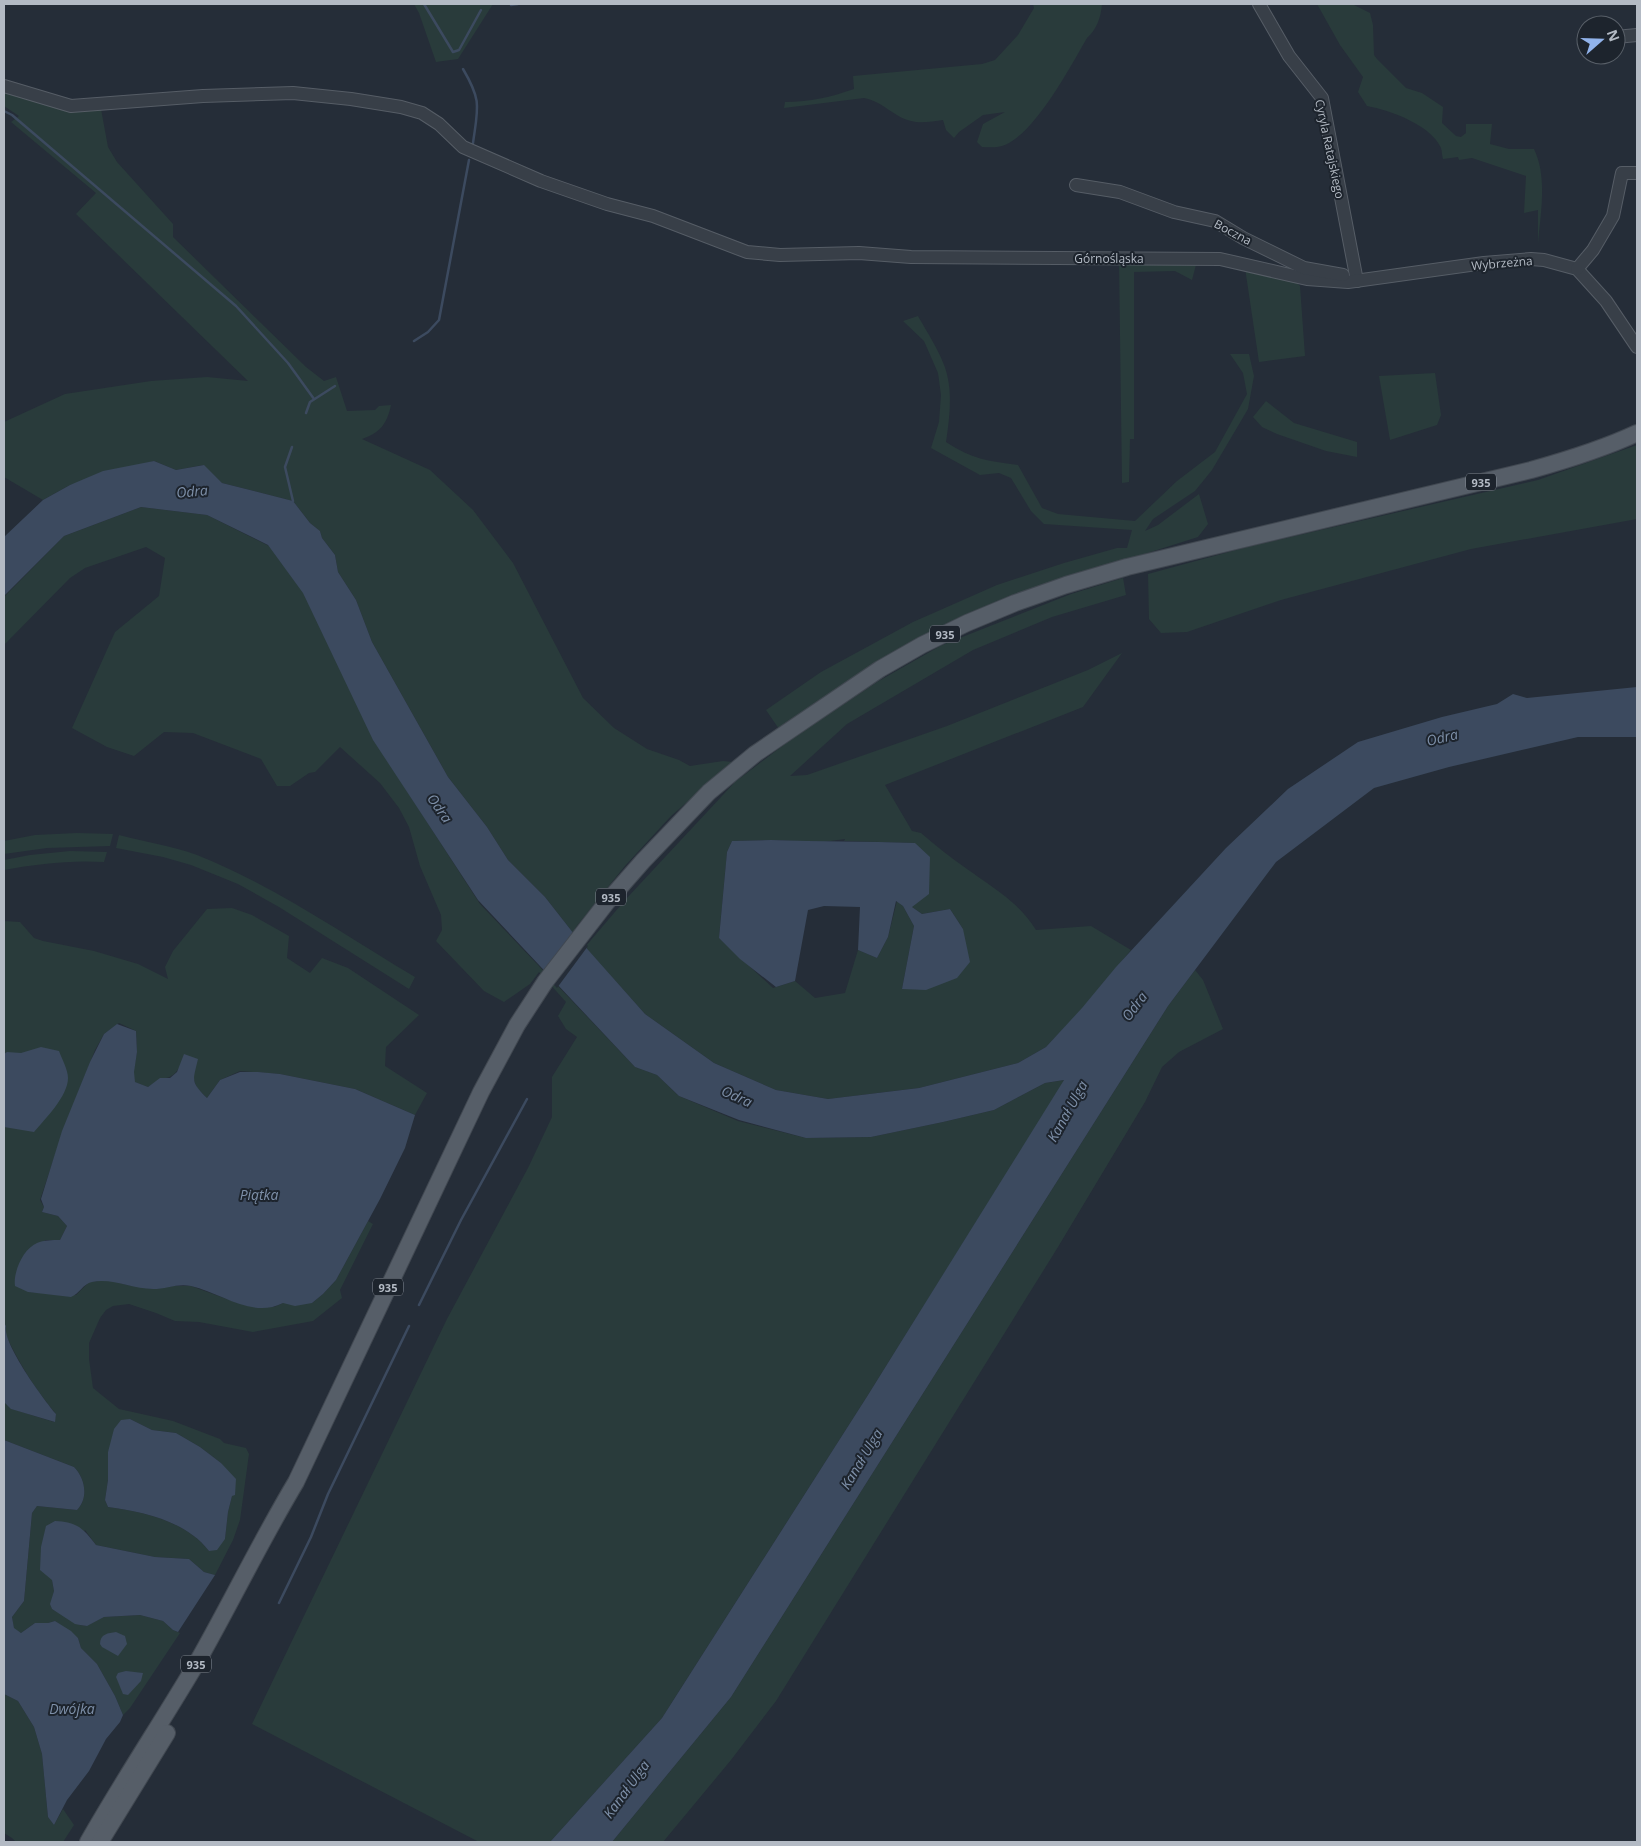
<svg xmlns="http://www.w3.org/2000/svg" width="1641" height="1846" viewBox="0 0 1641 1846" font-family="'Open Sans',sans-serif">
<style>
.green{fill:#293b3b;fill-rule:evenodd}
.water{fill:#3c4a5f}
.pier{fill:#252d38}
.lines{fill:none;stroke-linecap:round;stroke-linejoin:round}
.stream{stroke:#3c4a5f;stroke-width:2.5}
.minor-casing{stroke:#565d66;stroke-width:14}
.major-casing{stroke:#414851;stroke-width:18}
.minor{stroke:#383f48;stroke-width:12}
.major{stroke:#565e68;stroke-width:16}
.labels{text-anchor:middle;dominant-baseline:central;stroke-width:4;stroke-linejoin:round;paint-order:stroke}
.shield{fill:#1d242d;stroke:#868d97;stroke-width:1}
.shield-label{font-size:11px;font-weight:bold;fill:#b3bac4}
.street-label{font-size:12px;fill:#b3bac4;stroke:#1d242d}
.water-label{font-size:14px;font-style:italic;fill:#7e90a9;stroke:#1d242d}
</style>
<rect width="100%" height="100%" fill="#252d38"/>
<g class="green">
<polygon points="414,4 493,4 458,59 436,62 419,13"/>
<path d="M1033 4H1102C1101 17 1097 29 1087 38 1070 67 1034 136 1002 146 995 148 989 147 982 147L977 142 983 124 1005 112 983 115 959 132 954 138 946 130 943 120C933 121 921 124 911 121 894 117 882 101 864 98L784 108 785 102C810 102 831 97 854 89L853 76 982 64 995 60 1018 35 1034 8Z"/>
<path d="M1317 4H1352L1370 13 1373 25 1374 55 1377 59 1406 88 1422 93 1443 107 1442 123 1456 136 1461 137 1466 133V124H1492L1490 144 1509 149H1534C1548 178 1540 215 1538 245V210L1524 213 1526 176 1472 158 1459 160 1458 157 1443 159C1442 156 1442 151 1441 148 1431 125 1390 110 1367 106L1358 92 1363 77 1340 45Z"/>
<path d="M4 86 101 109 108 147 117 162 173 224V237L306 367 324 381 336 377 347 411 375 410 379 406 391 405C387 424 380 433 362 439L430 470 473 510 513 563 583 698 614 728 647 749 679 760 690 766 723 761 733 762 671 816 624 867 576 927 574 934 545 897 508 860 487 827 448 777 372 642 356 600 338 572 335 555 322 538 320 531 310 523 293 501 222 483 203 465 176 470 154 461 70 485 43 500 4 477V422L65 394 151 381 207 377 248 381 76 214 96 193 11 122 19 116 4 106Z"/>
<polygon points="1119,261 1197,261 1192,280 1175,271 1134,272 1134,439 1130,439 1129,482 1122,483"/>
<polygon points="1245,268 1293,279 1300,286 1305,356 1259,362"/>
<path d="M918 316C928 334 945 359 948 379 952 399 949 422 946 442 972 459 987 461 1018 465L1042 508 1058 514 1135 521 1177 481 1215 452 1247 394 1243 373 1230 354H1249L1254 376 1248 409 1212 470 1195 491 1153 519 1145 531 1158 525 1199 494 1208 524 1198 537 1009 597 779 729 766 710 821 672 913 622 997 585 1064 563 1117 548H1127L1132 530 1044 524 1031 511 1011 478 999 473 980 475 931 448 939 422 941 395 938 373 924 341 903 321Z"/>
<polygon points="1435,373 1441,415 1437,425 1390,440 1379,376"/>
<polygon points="1266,401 1294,423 1357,442 1357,457 1326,451 1277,434 1262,427 1253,417"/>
<polygon points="1637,445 1637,519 1471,549 1281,600 1187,632 1161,633 1149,619 1148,574 1251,546 1538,480"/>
<polygon points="141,507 207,515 269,546 305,594 405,788 480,904 635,1067 657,1075 679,1096 738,1121 806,1138 871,1137 943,1122 994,1110 1045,1083 1065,1080 868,1395 662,1718 550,1842 479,1842 252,1724 447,1319 528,1168 552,1117 552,1077 577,1037 566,1029 558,1016 566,1002 539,972 530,984 504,1002 484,991 436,941 442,930 441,915 420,866 409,827 399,808 380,783 340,747 315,772 309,773 290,786 277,786 261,759 193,733 164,732 134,756 107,747 72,728 115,632 159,596 165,558 146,547 85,568 70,578 4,645 4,597 64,536"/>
<path d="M1123 578 1126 595 1052 617 973 650 847 724 790 776 807 775 947 726 1088 670 1122 653 1083 707 885 785 912 831 921 833C936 846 951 858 967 869 992 887 1020 903 1036 930L1091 926 1131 950 1082 1009 1046 1047 1018 1063 919 1088 828 1099 776 1090 714 1063 645 1014 585 947 626 899 735 782 790 740 877 682 942 645 1071 594ZM845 839 844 841 915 843 912 907 922 914 950 909 963 929 902 989 914 926 903 906 897 901 888 937 877 958 858 950 845 993 815 998 795 981 773 988 719 938 727 852 732 841 771 840 823 842Z"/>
<polygon points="77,833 113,834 110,846 47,848 4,854 4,841 35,835"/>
<path d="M119 835C145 842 172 846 197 855 275 886 343 934 415 977L409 989 279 907 238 884 191 865 163 857 116 848Z"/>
<path d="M70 851 107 852 104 862C69 860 37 864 4 870V860L30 855Z"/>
<path d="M232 908 252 915 289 936 287 958 310 973 322 958 348 968 419 1015 386 1047 385 1066 427 1093 415 1115 355 1089 280 1074 240 1071 220 1080 207 1098 197 1088 184 1055C175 1084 168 1073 148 1087L134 1082V1068L137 1052 136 1031 119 1023 104 1034 95 1050 63 1131 40 1200 44 1207 42 1212 58 1216 67 1226 60 1240H45L28 1292 76 1295 89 1282 109 1280 127 1285 154 1289 172 1286H191L235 1302 274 1307 283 1303H312L323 1294 336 1280 368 1221 373 1224 340 1290 342 1298 313 1321 253 1332 199 1322 175 1321 156 1313 129 1304 113 1306 106 1310 100 1318 89 1343V1359L93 1388 119 1409 173 1421 220 1439 224 1443 246 1448 249 1454 240 1520 233 1540 215 1575 204 1572 189 1559 155 1557 96 1545 85 1530 52 1580 54 1591 51 1604 52 1609 80 1625 86 1626 104 1617 140 1615 163 1621 173 1630 180 1633 130 1708 123 1715 115 1696 97 1664 81 1648 78 1638 55 1621 48 1623H35L21 1633 14 1629 12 1617 24 1601 32 1513 37 1506 77 1510C89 1498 85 1478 74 1467L4 1440V1402L12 1409 54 1422 56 1414C35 1389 18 1362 4 1331V921L20 922 34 938 43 941 94 951 138 964 168 979 165 967 173 951 207 909ZM130 1419 152 1430 176 1433 200 1447 221 1463 232 1496 228 1512 225 1539 209 1551C186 1521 144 1512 108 1507L105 1500 108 1480V1452Z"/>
<polygon points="1195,970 1203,980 1223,1029 1179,1052 1162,1067 1145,1102 1058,1247 776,1701 731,1760 663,1842 612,1842 731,1697 1168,1006"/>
<polygon points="4,1694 18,1701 34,1727 42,1754 48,1817 54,1825 63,1809 74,1825 63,1842 16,1842 12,1838 4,1833"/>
</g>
<g class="water">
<polygon points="154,461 176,470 204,465 222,483 293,501 310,523 320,531 322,538 335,555 338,572 356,600 372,642 448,777 487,827 508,860 545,897 574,934 645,1014 714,1063 776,1090 828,1099 919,1088 1018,1063 1046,1047 1082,1008 1116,967 1226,848 1288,789 1358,742 1442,717 1497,704 1513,694 1527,698 1637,687 1637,737 1578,737 1449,767 1374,788 1276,862 1168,1006 731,1697 612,1842 550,1842 662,1718 868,1395 1064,1080 1045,1083 994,1110 943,1122 871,1137 806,1138 739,1120 679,1096 657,1075 635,1067 478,900 373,740 303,593 268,545 207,515 141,507 64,536 4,596 4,537 43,500 70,485 103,471"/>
<path d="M771 840C819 842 867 841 915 843L930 857 929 894 912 907 922 914 950 909 963 929 970 962 957 978 926 990 902 989 914 926 903 906 896 901 888 937 877 958 858 950 860 907 824 906 808 910 795 981 776 987 740 959 719 938 727 852 732 841Z"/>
<path d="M117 1024 136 1031 137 1052 134 1072 135 1082 148 1087 160 1078H170L177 1072 184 1054 198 1059C193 1081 190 1081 207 1098L220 1080 240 1072H258L280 1074 355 1089 415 1115 405 1148 380 1199 336 1280 323 1294 312 1303 295 1306 283 1303C252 1319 222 1293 191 1286 178 1283 166 1289 153 1289 132 1289 113 1278 92 1282 83 1284 79 1294 71 1297L28 1292 15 1286C13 1272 23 1249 37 1243 44 1240 52 1240 60 1240L67 1226 58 1216 42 1212 44 1207 41 1199 62 1131 90 1062 104 1034Z"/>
<path d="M41 1047 59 1051C62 1059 68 1070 68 1078 68 1096 45 1119 34 1132L4 1127V1054L7 1052 21 1053Z"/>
<path d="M4 1323 6 1326C2 1343 44 1400 56 1414L55 1422 11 1409 4 1402Z"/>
<path d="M130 1419 152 1430 176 1433 200 1447 221 1463 236 1479 235 1495 232 1496 228 1512 225 1539 217 1550 209 1551C186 1521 144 1512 108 1507L105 1500 108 1480V1452L114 1429 121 1420Z"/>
<path d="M4 1440 74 1467C85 1478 89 1498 77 1510L37 1506 32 1513 24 1601 12 1617 14 1628 21 1633 35 1623H48L55 1621 71 1631 78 1638 81 1648 97 1664 115 1696 123 1715 120 1722 106 1739 89 1771 67 1800 54 1825 48 1817 42 1754 34 1727 18 1701 4 1694Z"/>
<path d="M55 1521C77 1522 83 1528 96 1545L155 1557 189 1559 204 1572 215 1575 178 1632 173 1630 163 1621 140 1615 104 1617 87 1626 80 1625 75 1624 52 1609 50 1604 54 1591 52 1580 40 1570 41 1547 46 1526Z"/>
<path d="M116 1632 125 1636 127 1644 118 1656 102 1647 100 1644C100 1634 108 1633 116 1632Z"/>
<polygon points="126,1671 143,1673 141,1681 128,1695 123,1694 116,1677 118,1673"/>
</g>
<polygon class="pier" points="576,933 588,946 557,988 546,976"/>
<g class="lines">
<g class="stream">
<polyline points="424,4 453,52 459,50 481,10"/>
<polyline points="511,5 518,4"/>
<path d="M463 69C482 101 478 107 473 143"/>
<polyline points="4,111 12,115 236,306 288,363 314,399"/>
<polyline points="414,341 428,332 439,320 469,160"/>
<polyline points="306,413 310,402 335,386"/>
<polyline points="292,447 285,467 293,501"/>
<polyline points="419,1305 461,1220 527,1099"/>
<polyline points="279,1603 311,1537 328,1494 409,1326"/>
</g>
<g class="minor-casing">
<g id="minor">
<polyline points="1259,4 1289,56 1322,98 1357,281"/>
<polyline points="1616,37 1637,35"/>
<polyline points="4,86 71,106 203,96 293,93 351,99 401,107 422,113 439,124 463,147 541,181 607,204 653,216 747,252 780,255 859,253 911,257 1220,259 1307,279 1348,282 1484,263 1531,259 1544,260 1577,269 1606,301 1637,347"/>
<polyline points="1076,185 1120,192 1174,212 1215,221 1243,238 1304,268 1343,275"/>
<polyline points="1577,269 1593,250 1613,216 1622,173 1637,173"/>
</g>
</g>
<g class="major-casing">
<g id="major">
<path d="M88 1842C122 1782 160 1725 195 1666 230 1605 260 1542 296 1482L481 1092 517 1025 545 982 607 902 643 861 709 792 755 754 880 669 922 645 967 623 1015 603 1066 585 1127 567 1531 470C1567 460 1603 449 1637 433"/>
<polyline points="100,1842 167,1733"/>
</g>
</g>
<use href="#minor" class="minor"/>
<use href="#major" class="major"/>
</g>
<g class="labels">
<g class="shield">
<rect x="1466" y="473.5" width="30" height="17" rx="4"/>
<rect x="930" y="625.5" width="30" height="17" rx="4"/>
<rect x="596" y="888.5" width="30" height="17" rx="4"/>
<rect x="373" y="1278.5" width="30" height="17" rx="4"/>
<rect x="181" y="1655.5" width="30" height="17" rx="4"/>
</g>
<g class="shield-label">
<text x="1481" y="482">935</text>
<text x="945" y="634">935</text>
<text x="611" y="897">935</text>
<text x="388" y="1287">935</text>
<text x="196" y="1664">935</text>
</g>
<g class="street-label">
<text transform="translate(1330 149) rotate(78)">Cyryla Ratajskiego</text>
<text transform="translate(1233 232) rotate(28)">Boczna</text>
<text x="1109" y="258">Górnośląska</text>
<text transform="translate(1502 263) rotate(-5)">Wybrzeżna</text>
</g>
<g class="water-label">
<text transform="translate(192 491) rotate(-5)">Odra</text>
<text transform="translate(1442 737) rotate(-13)">Odra</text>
<text transform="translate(440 808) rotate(55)">Odra</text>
<text transform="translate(1134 1006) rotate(-53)">Odra</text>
<text transform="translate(737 1096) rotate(24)">Odra</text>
<text transform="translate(1067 1111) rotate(-61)">Kanał Ulga</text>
<text x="259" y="1194">Piątka</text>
<text transform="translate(861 1459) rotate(-59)">Kanał Ulga</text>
<text x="72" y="1708">Dwójka</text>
<text transform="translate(626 1789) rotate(-54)">Kanał Ulga</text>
</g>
</g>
<rect width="1641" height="1846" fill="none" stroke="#b3bac4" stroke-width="10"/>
<g transform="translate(1601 40) rotate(70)"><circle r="24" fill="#1d242d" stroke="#596069"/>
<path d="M0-4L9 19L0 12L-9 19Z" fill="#91b3eb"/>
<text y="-8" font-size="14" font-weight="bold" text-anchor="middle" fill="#b3bac4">N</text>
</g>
</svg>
